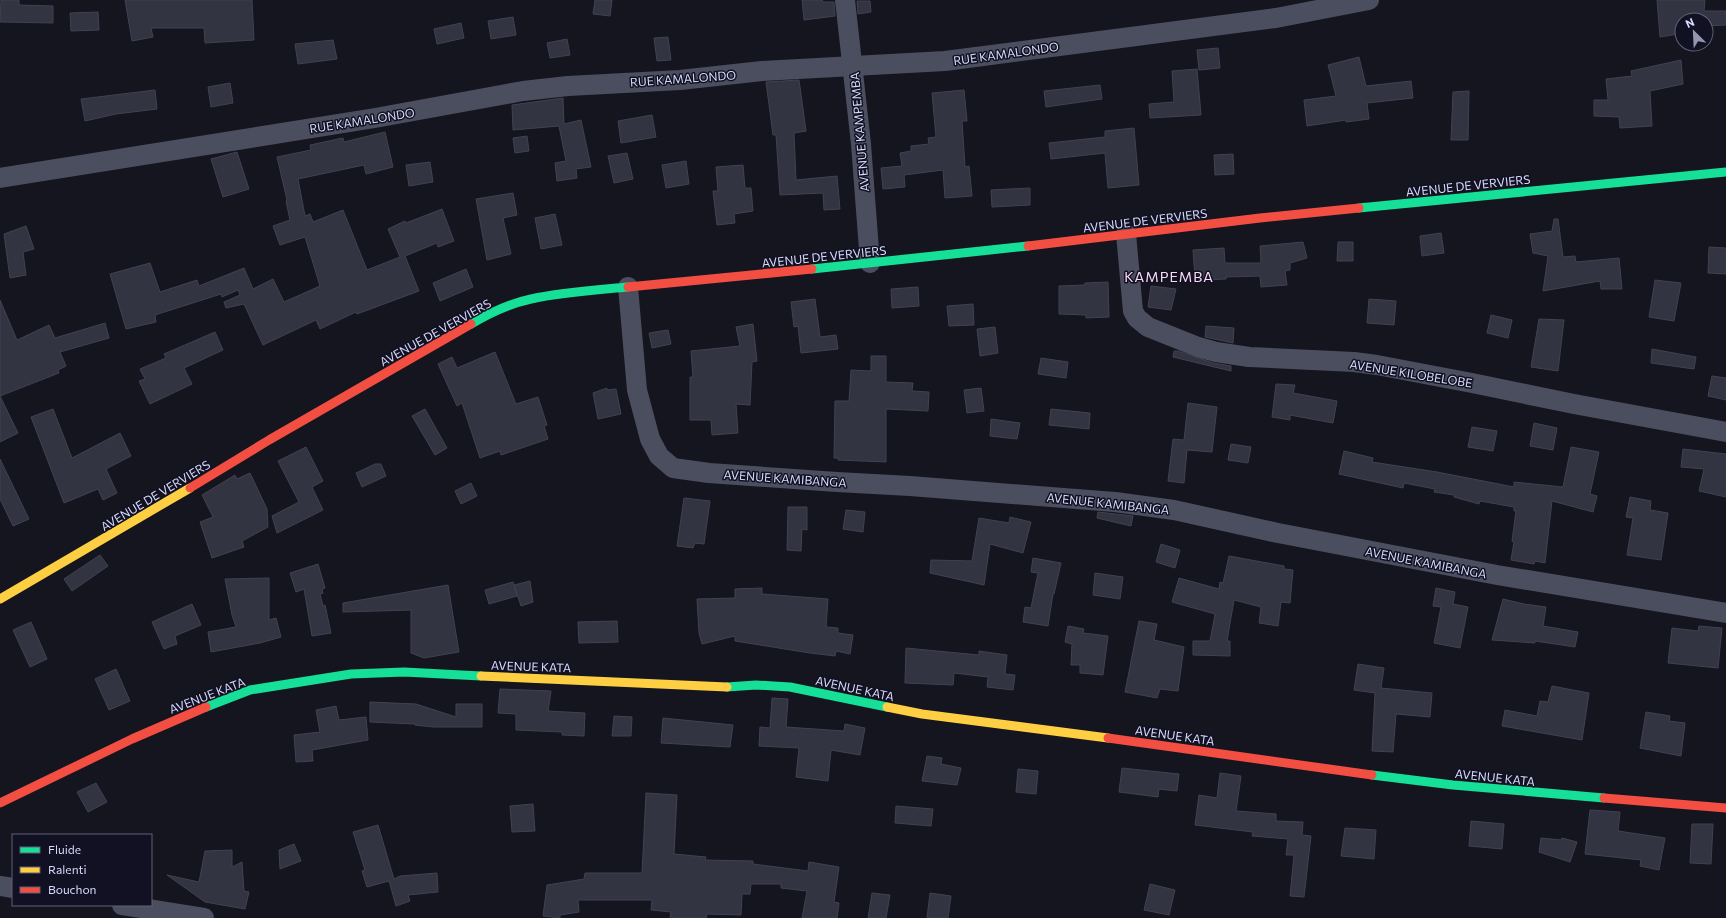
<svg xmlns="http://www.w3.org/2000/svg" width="1726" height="918" viewBox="0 0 1726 918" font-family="Commissioner,sans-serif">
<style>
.building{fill:#333441;stroke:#414152}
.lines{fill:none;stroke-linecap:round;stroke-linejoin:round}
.street{stroke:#4b4e5f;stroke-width:20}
.fast{stroke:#16e098;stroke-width:9}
.slow{stroke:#ffcf43;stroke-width:9}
.jam{stroke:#f24e42;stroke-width:9}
.labels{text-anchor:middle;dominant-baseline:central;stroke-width:3;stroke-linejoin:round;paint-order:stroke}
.street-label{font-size:12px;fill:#d8dafb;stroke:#111123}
.quarter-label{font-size:14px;letter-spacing:1px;fill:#fbdaf5;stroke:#111123}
</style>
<rect width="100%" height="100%" fill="#15151f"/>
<g class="building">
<polygon points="1,0 19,0 19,5 53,6 53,23 0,22"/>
<polygon points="125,0 252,0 254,40 205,43 204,28 151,28 153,37 132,41"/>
<polygon points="595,0 612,0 610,16 593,14"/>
<polygon points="802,0 822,0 823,2 834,2 835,16 804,20"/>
<polygon points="1657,0 1705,0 1704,11 1726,11 1726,25 1706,26 1706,20 1682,20 1682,27 1678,27 1678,34 1660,37"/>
<polygon points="857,1 870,1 871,12 858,14"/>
<polygon points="98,12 99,30 71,31 70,13"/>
<polygon points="513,17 516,35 491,39 488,21"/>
<polygon points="461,23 464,38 437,44 434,29"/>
<polygon points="668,37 671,60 657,61 654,38"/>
<polygon points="567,39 570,55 550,58 547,43"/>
<polygon points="333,40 337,59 298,64 295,44"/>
<polygon points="1218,48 1220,68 1199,70 1197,50"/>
<polygon points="1359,57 1366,86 1411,81 1413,98 1367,103 1369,119 1346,122 1346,120 1307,126 1304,100 1336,96 1328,65"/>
<polygon points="1681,60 1683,84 1650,91 1652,126 1620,128 1619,117 1594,116 1594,100 1608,100 1606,79 1632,76 1631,71"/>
<polygon points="1197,69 1201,115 1150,118 1149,104 1174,102 1172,71"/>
<polygon points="799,80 806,131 794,133 796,180 837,176 840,209 824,210 823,193 780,195 776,135 773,135 766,82"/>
<polygon points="230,83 233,103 211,107 208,87"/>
<polygon points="1100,85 1102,99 1046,107 1044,91"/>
<polygon points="155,90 157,109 116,114 85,121 81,99"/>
<polygon points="964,90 967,121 962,121 965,167 969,166 972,196 945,198 943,170 904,175 905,187 883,189 881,168 902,166 900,153 911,151 911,146 929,144 928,138 936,137 932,93"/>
<polygon points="1469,91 1468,140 1451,140 1453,92"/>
<polygon points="563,98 564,124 581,120 591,167 576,169 577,178 557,181 555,163 566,161 559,126 513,130 512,105"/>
<polygon points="652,115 656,137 621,143 618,121"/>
<polygon points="1134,128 1139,185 1108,188 1105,153 1051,159 1049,143 1105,137 1105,131"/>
<polygon points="385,132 393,167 366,174 364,165 298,179 305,216 310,214 313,222 343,210 367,270 400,257 388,229 405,221 406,223 442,209 454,241 438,247 437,243 405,256 419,291 357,314 356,312 320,329 316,320 263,345 244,304 226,308 224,302 240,295 238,290 222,297 221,294 155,315 156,322 126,329 110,274 150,263 160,292 197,280 199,286 244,268 253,289 273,279 284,302 320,286 305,237 280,245 273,226 290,220 286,201 287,200 277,157 311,150 310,145 343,138 344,142"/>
<polygon points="527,136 529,151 515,153 513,138"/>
<polygon points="237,152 249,189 223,197 211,159"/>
<polygon points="627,153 633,179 614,183 608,156"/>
<polygon points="1233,154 1234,174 1215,175 1214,155"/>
<polygon points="686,161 689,184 666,188 662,165"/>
<polygon points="430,162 433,182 409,186 406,165"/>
<polygon points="743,165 745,188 751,188 753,211 734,214 735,223 717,225 713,191 718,191 716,167"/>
<polygon points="1030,188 1030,205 992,207 991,190"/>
<polygon points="513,193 517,215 503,218 511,254 487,260 476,199"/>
<polygon points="555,214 562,245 541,249 535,218"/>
<polygon points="1554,219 1558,219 1563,257 1575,256 1576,262 1619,258 1622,289 1601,289 1600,281 1543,291 1548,256 1533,253 1530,234 1552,231"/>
<polygon points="26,226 34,249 23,252 26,275 10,278 4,234"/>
<polygon points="1441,233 1444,253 1422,256 1420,236"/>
<polygon points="1303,242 1307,258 1290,263 1290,270 1285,271 1287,285 1261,287 1260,276 1226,277 1226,279 1206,280 1206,277 1195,278 1193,250 1224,248 1225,263 1261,263 1260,246"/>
<polygon points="1338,242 1353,242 1353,261 1337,261"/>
<polygon points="1709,247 1726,248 1726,274 1708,273"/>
<polygon points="466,269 473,287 440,301 433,283"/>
<polygon points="1655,280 1681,283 1674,321 1649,317"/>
<polygon points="1108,282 1109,317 1086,318 1086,315 1059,314 1059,286 1085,285 1085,283"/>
<polygon points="1151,286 1176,289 1171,310 1148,307"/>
<polygon points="918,287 919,306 892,308 891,289"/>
<polygon points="815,299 820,337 836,335 838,349 801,353 798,326 794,327 791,302"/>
<polygon points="1369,299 1396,301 1394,325 1367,323"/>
<polygon points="0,300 17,340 49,325 55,338 105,323 109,338 60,352 66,366 58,370 59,373 0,396 18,433 0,442"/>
<polygon points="973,304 974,325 949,326 947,306"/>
<polygon points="1491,315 1512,320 1508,338 1487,333"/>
<polygon points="1539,319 1564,320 1558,371 1531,367"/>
<polygon points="753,324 757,361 752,362 750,405 736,404 738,433 712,435 711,420 690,420 690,377 693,377 691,351 740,346 736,327"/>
<polygon points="1206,326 1234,328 1233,343 1205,337"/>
<polygon points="995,327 998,353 980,356 977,329"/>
<polygon points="668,330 671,344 652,348 649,333"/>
<polygon points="215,332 223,350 184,368 192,384 150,404 139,381 145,379 140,369 166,358 164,354"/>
<polygon points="1652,349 1696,357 1694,369 1651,363"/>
<polygon points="1174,351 1178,351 1213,363 1231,366 1231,371 1173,357"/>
<polygon points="495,352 516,404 538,397 547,425 544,426 548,439 501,455 500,451 480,458 462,403 457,406 438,364 452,357 457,368"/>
<polygon points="871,356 886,356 886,382 913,383 912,391 929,392 928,411 886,409 886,462 838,460 838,458 834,458 835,401 849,401 851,370 871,371"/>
<polygon points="1041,358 1068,362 1066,378 1038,374"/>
<polygon points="1712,376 1726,378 1726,400 1708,396"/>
<polygon points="1276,384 1295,385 1293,393 1337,401 1333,423 1290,415 1290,420 1272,417"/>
<polygon points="607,388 607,390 616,389 621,414 598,419 593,393"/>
<polygon points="981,388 984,411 967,413 964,390"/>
<polygon points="1188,403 1217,407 1212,452 1187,450 1184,483 1168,481 1173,439 1184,440"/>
<polygon points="53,409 72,458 120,433 131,456 106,469 117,493 103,500 98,489 64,503 31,417"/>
<polygon points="425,409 447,448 435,455 412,416"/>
<polygon points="1051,409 1090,413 1089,429 1049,425"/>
<polygon points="991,419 1020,423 1017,439 990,436"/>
<polygon points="1534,423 1557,428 1553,450 1530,446"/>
<polygon points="1472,427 1497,431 1493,451 1468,447"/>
<polygon points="1231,444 1251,447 1248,463 1228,460"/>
<polygon points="306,447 323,481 312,487 323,510 277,533 272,516 299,502 278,461"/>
<polygon points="1571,447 1599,452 1590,494 1597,496 1593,512 1552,501 1545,563 1535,561 1534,564 1511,560 1514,542 1512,541 1516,511 1514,511 1514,507 1480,501 1479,504 1454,497 1454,495 1434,492 1435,489 1404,483 1403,488 1339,474 1344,451 1373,458 1372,462 1437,472 1514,487 1514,482 1563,487"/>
<polygon points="1683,449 1726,454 1726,497 1699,491 1704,469 1681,467"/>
<polygon points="0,459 29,519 13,526 0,499"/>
<polygon points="375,464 381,464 386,476 362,487 356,473"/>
<polygon points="250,473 267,509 268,527 242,541 244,547 212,558 200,522 213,517 202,495 235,475 237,479"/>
<polygon points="471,483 477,496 461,504 455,491"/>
<polygon points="1630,497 1651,501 1650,510 1668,513 1661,560 1627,555 1633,518 1626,517"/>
<polygon points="684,498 710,501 704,544 695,543 693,548 677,546"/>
<polygon points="788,507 807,507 807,530 802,529 801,551 787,550"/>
<polygon points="846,510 865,512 863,532 843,529"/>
<polygon points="1098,512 1133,516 1131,526 1097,518"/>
<polygon points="1010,517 1031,522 1023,553 990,544 984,585 930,573 931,560 972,561 979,518 1009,523"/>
<polygon points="1161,544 1180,550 1175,568 1156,562"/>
<polygon points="100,555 108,566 72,591 64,579"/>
<polygon points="1229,556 1284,566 1284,569 1293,570 1290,603 1281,602 1278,626 1259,623 1261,607 1234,600 1227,641 1230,641 1230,656 1193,655 1193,641 1210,641 1215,614 1172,602 1179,578 1219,589 1220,582 1223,583"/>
<polygon points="1033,558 1061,563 1054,594 1053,594 1048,626 1023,622 1025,607 1031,608 1038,573 1031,572"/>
<polygon points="318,564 325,588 322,589 323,593 320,594 323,606 325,605 331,633 312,636 304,589 296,592 290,573"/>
<polygon points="1095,573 1123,577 1120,599 1093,595"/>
<polygon points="269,578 269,620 276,618 281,637 260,643 211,652 208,632 236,627 232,615 225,579"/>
<polygon points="530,581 533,602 521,606 514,585"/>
<polygon points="513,582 517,596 489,604 485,590"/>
<polygon points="448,585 459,652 424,658 411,653 411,610 343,612 343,603"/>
<polygon points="762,588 762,594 828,599 826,627 838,628 838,633 853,635 850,654 836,651 835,656 810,653 735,641 735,636 702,644 699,633 697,599 735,598 735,589"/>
<polygon points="1436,588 1455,592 1453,604 1468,607 1460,648 1434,643 1441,607 1433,606"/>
<polygon points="1503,599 1524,604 1546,607 1543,626 1578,632 1575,647 1535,641 1535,643 1492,640"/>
<polygon points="192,604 201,625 175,636 177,644 164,649 152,622"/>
<polygon points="617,621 618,642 579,643 578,622"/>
<polygon points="1139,621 1157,624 1154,640 1184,647 1178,691 1160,689 1157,698 1125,692"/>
<polygon points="31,622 47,659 30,667 13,630"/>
<polygon points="1068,626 1084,629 1083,633 1108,636 1103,675 1080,673 1080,665 1071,665 1072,644 1065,642"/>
<polygon points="1699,626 1722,628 1718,668 1668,663 1672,628 1698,631"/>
<polygon points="906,648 979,655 979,651 1007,655 1005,674 1015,675 1013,690 987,687 988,677 954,673 953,685 905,683"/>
<polygon points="1358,664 1384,668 1381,688 1432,693 1430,717 1396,714 1393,752 1372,751 1375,693 1354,690"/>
<polygon points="116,669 130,701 109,710 95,679"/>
<polygon points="1552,686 1589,693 1582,740 1502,726 1505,710 1537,716 1540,701 1548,702"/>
<polygon points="500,689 551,691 548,711 585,713 584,736 562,735 562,732 516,730 516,714 498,713"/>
<polygon points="772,698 788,699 786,727 844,731 845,724 865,728 860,755 831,750 828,781 796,777 799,748 759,746 760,727 770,728"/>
<polygon points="370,702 416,704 456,717 456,704 482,704 482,727 433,727 415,725 415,724 370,722"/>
<polygon points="336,706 339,720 366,717 368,740 312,750 313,761 296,762 294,735 320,732 316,710"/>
<polygon points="1646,712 1670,716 1669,721 1685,723 1681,756 1640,748"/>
<polygon points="614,716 632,717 631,736 612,736"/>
<polygon points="663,718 733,725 730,747 661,743"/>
<polygon points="927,756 942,758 941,764 961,768 957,785 922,781"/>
<polygon points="1122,768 1179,774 1177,791 1159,789 1158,797 1119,792"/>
<polygon points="1018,769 1038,771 1036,794 1016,792"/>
<polygon points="1220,773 1241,776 1236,811 1276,814 1276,821 1303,822 1302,835 1311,836 1304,897 1290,896 1294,855 1286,855 1288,839 1252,836 1253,832 1195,825 1199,795 1217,798"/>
<polygon points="96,783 107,802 88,812 77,792"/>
<polygon points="646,793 677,795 674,854 706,857 705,860 753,861 753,864 808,871 809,862 839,867 834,902 839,903 837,918 802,918 807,891 781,888 781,884 751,884 750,894 742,894 741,915 707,914 706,918 670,918 671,912 651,910 652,900 578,900 579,912 560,915 560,918 543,916 547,885 584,879 585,873 642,873"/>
<polygon points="533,804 535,831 512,832 510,806"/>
<polygon points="896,806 933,809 931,826 895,823"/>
<polygon points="1590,810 1620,812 1618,831 1665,838 1659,870 1640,866 1641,860 1585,854"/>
<polygon points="1471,821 1504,824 1502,849 1469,846"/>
<polygon points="1692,824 1713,824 1711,864 1690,863"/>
<polygon points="378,825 394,879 400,876 437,873 438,892 408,895 410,901 396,906 389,881 367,887 362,871 365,870 353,832"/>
<polygon points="1345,828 1376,830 1374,859 1341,856"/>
<polygon points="1541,838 1561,840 1562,838 1577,842 1570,862 1539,852"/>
<polygon points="294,844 301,861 280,869 279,850"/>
<polygon points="232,850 232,867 242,862 244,891 249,892 245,909 205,902 167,875 199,882 205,851"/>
<polygon points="1150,884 1175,890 1169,915 1144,910"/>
<polygon points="872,893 890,895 886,918 868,918"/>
<polygon points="930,893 951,896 948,918 927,918"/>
</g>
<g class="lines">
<g class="street">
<polyline points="845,0 861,144 870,263"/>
<polyline points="0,178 375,118 523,91 568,86 680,80 762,71 945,61 1276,18 1369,0"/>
<polyline points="1126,234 1133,311 1137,318 1148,327 1198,347 1216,352 1249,357 1354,362 1377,365 1472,383 1574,404 1726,432"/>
<polyline points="628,287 637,390 650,439 659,456 673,468 709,473 837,482 910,486 1115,502 1174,510 1278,533 1497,575 1726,613"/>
<polyline points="0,886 13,888"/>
<polyline points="122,905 204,918"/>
</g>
<g class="fast">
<polyline points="1359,208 1726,172"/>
<polyline points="812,269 1028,246"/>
<path d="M471 324C488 314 512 303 531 299 563 292 596 290 628 287"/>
<polyline points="727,687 756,685 790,687 887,707"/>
<polyline points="206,707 250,690 351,674 404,672 481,676"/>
<polyline points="1372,775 1453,785 1604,798"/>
</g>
<g class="slow">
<polyline points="0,599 190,488"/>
<polyline points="481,676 727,687"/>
<polyline points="887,707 922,714 1108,738"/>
</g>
<g class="jam">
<polyline points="1028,246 1260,218 1359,208"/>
<polyline points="628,287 812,269"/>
<polyline points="190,488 269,440 471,324"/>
<polyline points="1108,738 1372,775"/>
<polyline points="1604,798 1726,808"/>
<polyline points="0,803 132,739 206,707"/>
</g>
</g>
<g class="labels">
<g class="street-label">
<text transform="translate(1006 53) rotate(-8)">RUE KAMALONDO</text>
<text transform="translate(683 78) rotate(-4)">RUE KAMALONDO</text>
<text transform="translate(362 120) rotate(-9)">RUE KAMALONDO</text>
<text transform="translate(859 132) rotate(-95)">AVENUE KAMPEMBA</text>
<text transform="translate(1468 185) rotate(-6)">AVENUE DE VERVIERS</text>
<text transform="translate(1145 220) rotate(-7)">AVENUE DE VERVIERS</text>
<text transform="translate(824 256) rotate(-6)">AVENUE DE VERVIERS</text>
<text transform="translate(435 332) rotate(-29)">AVENUE DE VERVIERS</text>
<text transform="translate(1411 373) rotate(9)">AVENUE KILOBELOBE</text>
<text transform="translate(785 478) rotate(4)">AVENUE KAMIBANGA</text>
<text transform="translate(155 495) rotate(-31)">AVENUE DE VERVIERS</text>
<text transform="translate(1108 503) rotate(6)">AVENUE KAMIBANGA</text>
<text transform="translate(1426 562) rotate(11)">AVENUE KAMIBANGA</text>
<text transform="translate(531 666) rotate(2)">AVENUE KATA</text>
<text transform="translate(855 688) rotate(12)">AVENUE KATA</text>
<text transform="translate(207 695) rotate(-21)">AVENUE KATA</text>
<text transform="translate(1175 735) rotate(8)">AVENUE KATA</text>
<text transform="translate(1495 777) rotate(6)">AVENUE KATA</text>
</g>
<g class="quarter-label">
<text x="1169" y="276">KAMPEMBA</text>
</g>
</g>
<rect x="12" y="834" width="140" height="72" fill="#111123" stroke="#616179"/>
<rect x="20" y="847" width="20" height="6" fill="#16e098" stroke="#616179"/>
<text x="48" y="854" font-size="12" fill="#d8dafb">Fluide</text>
<rect x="20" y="867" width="20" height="6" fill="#ffcf43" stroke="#616179"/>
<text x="48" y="874" font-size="12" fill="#d8dafb">Ralenti</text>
<rect x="20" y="887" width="20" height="6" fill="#f24e42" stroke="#616179"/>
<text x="48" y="894" font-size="12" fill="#d8dafb">Bouchon</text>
<g transform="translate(1694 32) rotate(336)"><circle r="19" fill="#111123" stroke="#616179"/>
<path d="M0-3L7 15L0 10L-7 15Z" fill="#9495ae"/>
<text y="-6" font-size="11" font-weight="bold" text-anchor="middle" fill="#d8dafb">N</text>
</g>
</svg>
